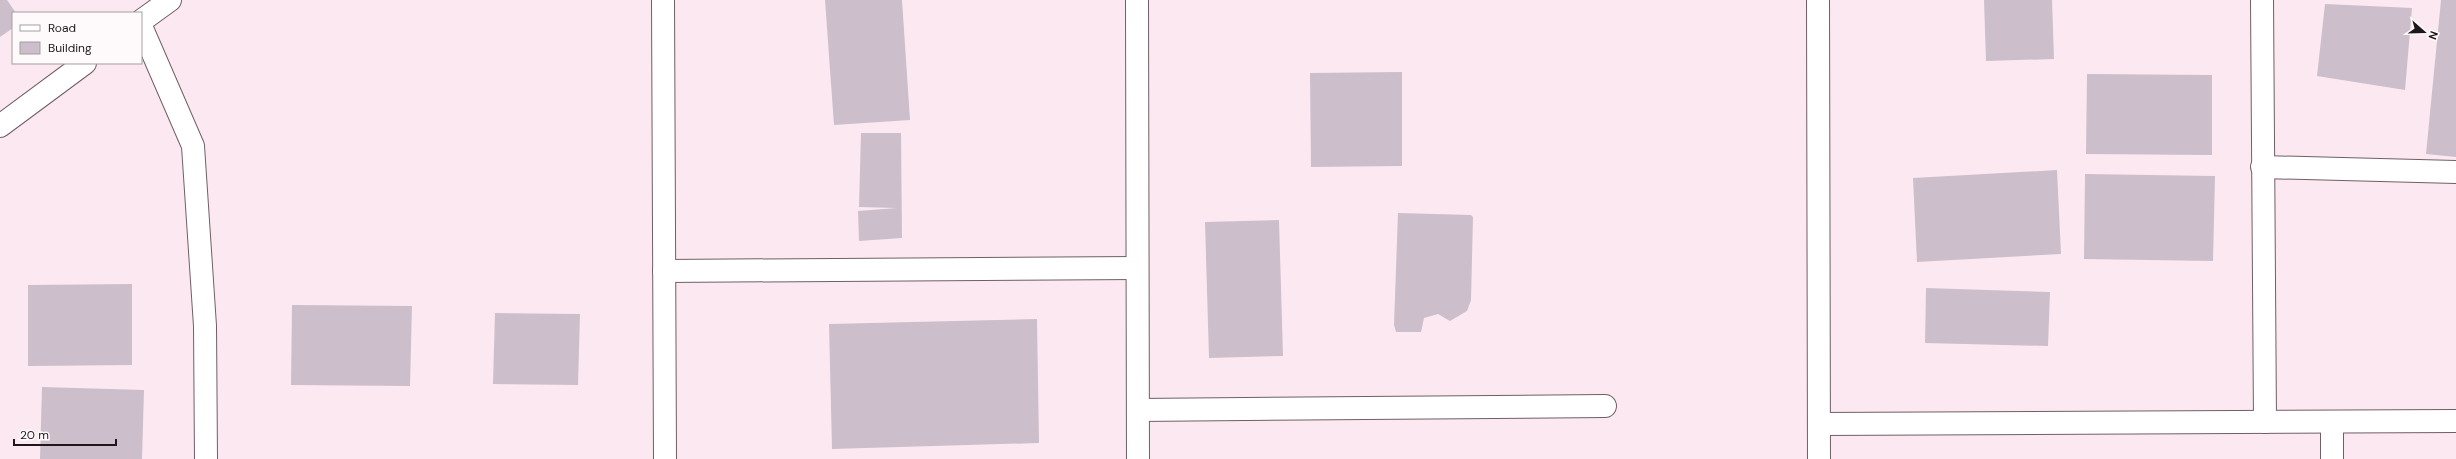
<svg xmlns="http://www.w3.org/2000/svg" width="2456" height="459" viewBox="0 0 2456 459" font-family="'DM Sans',sans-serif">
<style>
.building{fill:#cdbecb}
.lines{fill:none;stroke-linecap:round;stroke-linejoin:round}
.minor-casing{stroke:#705f66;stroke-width:24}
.tertiary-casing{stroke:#705f66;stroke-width:24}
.minor{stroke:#fff;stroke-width:22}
.tertiary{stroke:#fff;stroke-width:22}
</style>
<rect width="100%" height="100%" fill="#fce8f0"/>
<g class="building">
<polygon points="0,0 7,0 16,13 13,13 13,28 0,37"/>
<polygon points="825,0 902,0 910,120 834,125"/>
<polygon points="1984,0 2052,0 2054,59 1986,61"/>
<polygon points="2441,0 2456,0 2456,157 2426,154"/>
<polygon points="2325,4 2412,8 2405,90 2317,76"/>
<polygon points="1402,72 1402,166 1311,167 1310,73"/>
<polygon points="2087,74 2212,75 2212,155 2086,154"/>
<polygon points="861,133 901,133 902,238 859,241 858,211 897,208 859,207"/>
<polygon points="2057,170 2061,254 1917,262 1913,178"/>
<polygon points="2085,174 2215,176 2213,261 2084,259"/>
<polygon points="1398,213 1471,215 1473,217 1471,300 1467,311 1450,321 1438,314 1424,318 1421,332 1396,332 1394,325"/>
<polygon points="1279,220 1283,356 1209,358 1205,222"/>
<polygon points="132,284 132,365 28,366 28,285"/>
<polygon points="1926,288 2050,292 2048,346 1925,343"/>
<polygon points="292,305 412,306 410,386 291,385"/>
<polygon points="495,313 580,314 578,385 493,384"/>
<polygon points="1037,319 1039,443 832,449 829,324"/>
<polygon points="42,387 144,390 142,459 40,459"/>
</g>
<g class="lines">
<g class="minor-casing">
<g id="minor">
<polyline points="1137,0 1138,459"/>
<polyline points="1818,0 1819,459"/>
<polyline points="2262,0 2265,422"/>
<polyline points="141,21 170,0"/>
<polyline points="141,26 193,146 205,326 206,459"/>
<polyline points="0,126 85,63"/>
<polyline points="2262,167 2456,172"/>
<polyline points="664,271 1137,268"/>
<polyline points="1138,410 1605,406"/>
<polyline points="1819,424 2456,421"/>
<polyline points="2332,459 2332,422"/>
</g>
</g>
<g class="tertiary-casing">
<polyline id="tertiary" points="663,0 665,459"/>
</g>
<use href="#minor" class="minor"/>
<use href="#tertiary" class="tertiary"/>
</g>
<rect x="12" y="12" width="130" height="52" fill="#fefafc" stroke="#a49fa2"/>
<rect x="20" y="25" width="20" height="6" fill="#ffffff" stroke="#a49fa2"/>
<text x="48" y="32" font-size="12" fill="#1e171a">Road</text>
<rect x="20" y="42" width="20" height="12" fill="#cdbecb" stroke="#a49fa2"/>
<text x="48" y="52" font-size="12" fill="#1e171a">Building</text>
<g transform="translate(2424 32) rotate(110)" stroke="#fefafc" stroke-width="3" paint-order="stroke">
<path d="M0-3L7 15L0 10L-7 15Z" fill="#1e171a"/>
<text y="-6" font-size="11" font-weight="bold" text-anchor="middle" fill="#1e171a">N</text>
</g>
<path d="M14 439v6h102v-6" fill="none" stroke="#1e171a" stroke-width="2"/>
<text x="20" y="439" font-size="12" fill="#1e171a" stroke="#fefafc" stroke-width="3" paint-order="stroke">20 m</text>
</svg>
